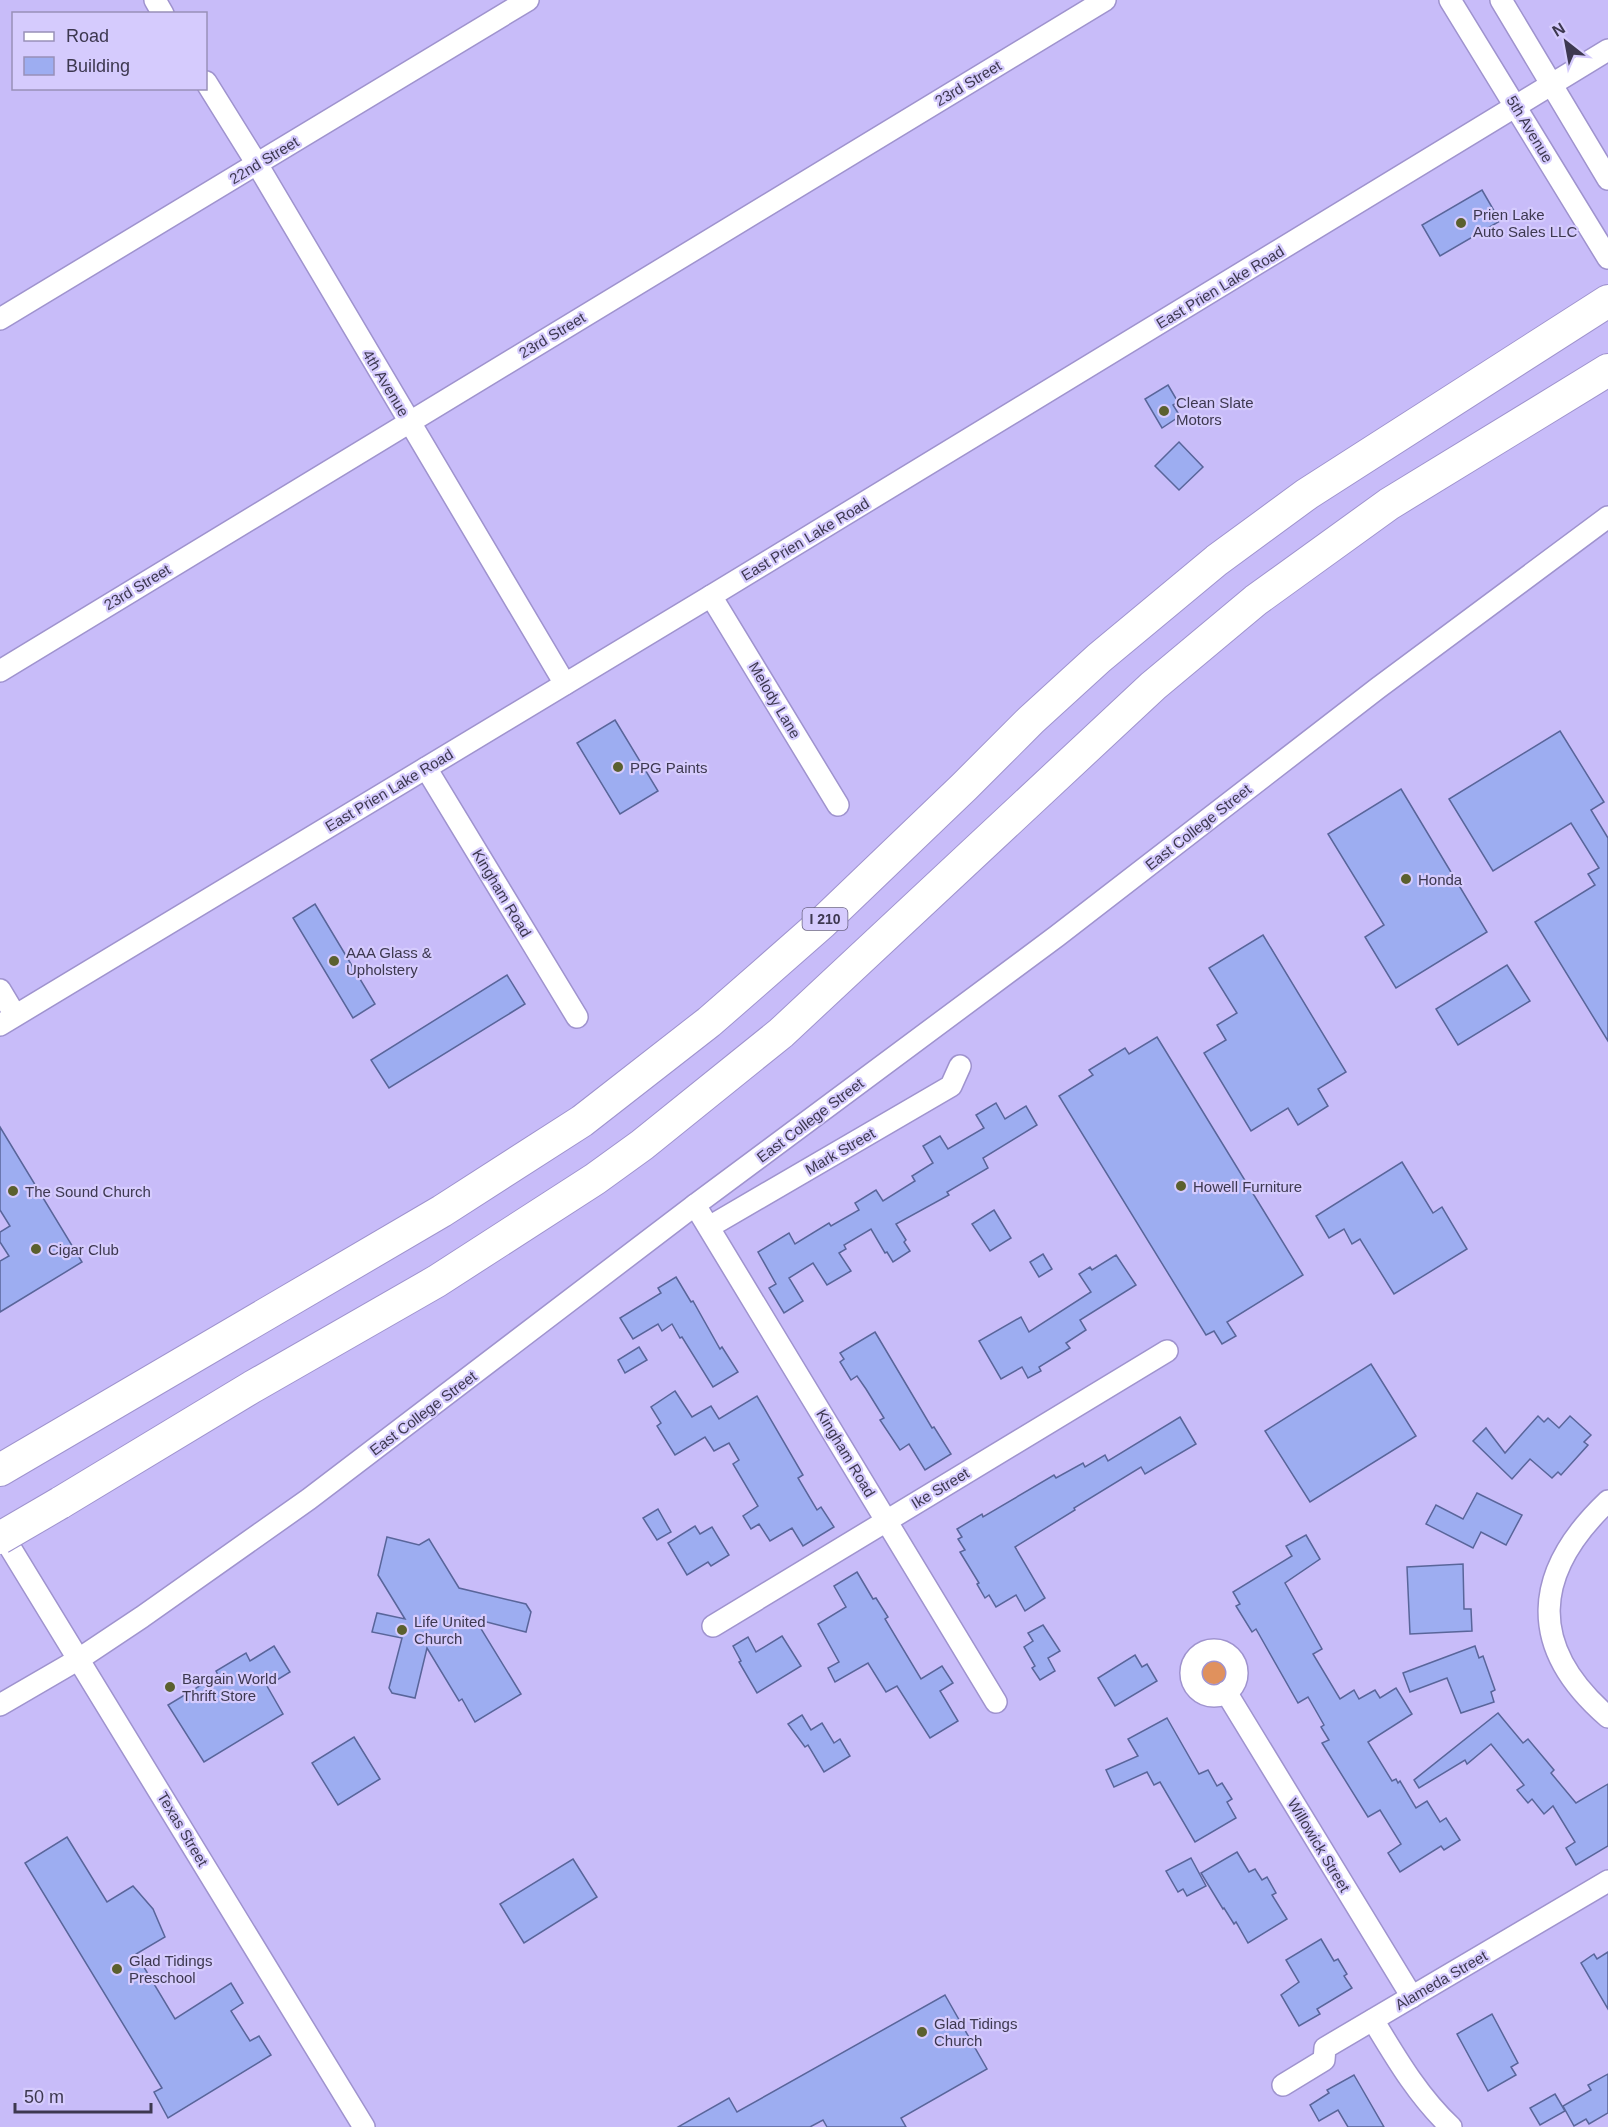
<svg xmlns="http://www.w3.org/2000/svg" width="1608" height="2127" viewBox="0 0 1608 2127" font-family="Helvetica,sans-serif">
<style>
.green{fill:#e0915d}
.building{fill:#9dadf1;stroke:#59659a;stroke-width:1.5}
.lines{fill:none;stroke-linecap:round;stroke-linejoin:round}
.minor-casing{stroke:#9f93ce;stroke-width:24}
.highway-casing{stroke:#9f93ce;stroke-width:34}
.minor{stroke:#fff;stroke-width:21}
.highway{stroke:#fff;stroke-width:32}
.highway-bridge-casing{stroke:#9f93ce;stroke-width:34;stroke-linecap:butt}
.highway-bridge{stroke:#fff;stroke-width:32}
.poi-dot{fill:#5b602e;stroke:#d5cbfd;stroke-width:2}
.labels{text-anchor:middle;dominant-baseline:central;stroke-width:4.5;stroke-linejoin:round;paint-order:stroke}
.shield{fill:#d5cbfd;stroke:#6b6484;stroke-width:1.5}
.shield-label{font-size:14px;font-weight:bold;fill:#3d3850}
.street-label{font-size:15px;fill:#3d3850;stroke:#d5cbfd}
.poi-label{font-size:15px;fill:#3d3850;stroke:#d5cbfd;text-anchor:start}
</style>
<rect width="100%" height="100%" fill="#c8bcf9"/>
<circle class="green" cx="1214" cy="1672" r="12"/>
<g class="building">
<polygon points="1482,190 1500,221 1440,256 1422,225"/>
<polygon points="1168,385 1178,402 1173,405 1180,416 1162,428 1145,399"/>
<polygon points="1179,442 1203,467 1179,490 1155,466"/>
<polygon points="615,720 658,791 620,814 577,743"/>
<polygon points="1560,731 1604,802 1591,810 1608,838 1608,1041 1535,922 1595,885 1588,874 1599,868 1571,823 1493,871 1449,799"/>
<polygon points="1401,789 1487,932 1396,988 1365,937 1384,925 1328,834"/>
<polygon points="315,904 375,1004 353,1018 293,918"/>
<polygon points="1263,935 1346,1072 1318,1089 1328,1106 1298,1125 1288,1108 1251,1131 1204,1053 1226,1040 1217,1025 1237,1013 1209,968"/>
<polygon points="1507,965 1530,1001 1458,1045 1436,1009"/>
<polygon points="507,975 525,1004 389,1088 371,1060"/>
<polygon points="1157,1037 1303,1275 1227,1322 1236,1336 1222,1344 1214,1331 1206,1335 1059,1096 1093,1075 1089,1070 1125,1048 1129,1054"/>
<polygon points="996,1103 1005,1119 1026,1106 1037,1125 983,1158 988,1168 947,1192 949,1195 896,1224 906,1240 904,1242 910,1251 893,1262 887,1252 885,1253 871,1229 844,1245 846,1249 839,1253 851,1271 827,1285 813,1263 789,1278 803,1301 784,1313 769,1288 776,1284 758,1252 789,1233 795,1244 829,1223 831,1226 859,1210 855,1203 876,1190 883,1201 915,1181 912,1176 933,1163 923,1146 940,1136 948,1149 984,1128 976,1115"/>
<polygon points="0,1127 82,1262 0,1312 0,1261 9,1256 0,1242 0,1232 10,1226 0,1210"/>
<polygon points="1402,1162 1433,1213 1442,1207 1467,1249 1394,1294 1360,1239 1352,1244 1344,1229 1329,1238 1316,1216"/>
<polygon points="994,1210 1011,1238 990,1251 972,1224"/>
<polygon points="1043,1254 1052,1269 1039,1277 1030,1262"/>
<polygon points="1116,1255 1136,1285 1080,1320 1086,1330 1066,1343 1070,1348 1039,1367 1041,1371 1028,1378 1022,1367 1001,1379 979,1341 1021,1317 1029,1332 1091,1292 1079,1274 1090,1267 1092,1270"/>
<polygon points="676,1277 691,1302 693,1301 720,1349 722,1347 738,1372 713,1387 682,1337 680,1338 672,1324 662,1331 658,1324 633,1339 620,1318 661,1293 658,1288"/>
<polygon points="875,1332 932,1428 934,1427 951,1454 925,1470 909,1444 900,1450 880,1420 884,1418 866,1389 857,1376 851,1380 840,1362 844,1359 840,1353"/>
<polygon points="639,1347 647,1360 625,1373 618,1360"/>
<polygon points="1371,1364 1416,1436 1310,1502 1265,1431"/>
<polygon points="675,1391 692,1417 711,1406 719,1419 757,1396 803,1475 798,1478 817,1510 821,1507 834,1527 803,1546 792,1528 770,1541 759,1524 751,1529 743,1516 758,1506 733,1464 739,1460 729,1443 714,1451 705,1437 675,1455 657,1426 661,1423 651,1407"/>
<polygon points="1538,1416 1544,1422 1548,1418 1559,1428 1570,1416 1591,1435 1584,1442 1588,1445 1561,1475 1558,1472 1552,1478 1530,1459 1512,1479 1473,1441 1486,1428 1505,1453"/>
<polygon points="1180,1417 1196,1444 1145,1474 1141,1467 1074,1508 1075,1510 1015,1547 1045,1598 1025,1611 1016,1595 996,1607 989,1595 985,1598 977,1584 979,1583 960,1552 965,1550 958,1539 962,1537 957,1529 982,1514 983,1517 1054,1475 1056,1478 1083,1463 1085,1467 1105,1455 1108,1461"/>
<polygon points="1477,1493 1522,1515 1506,1545 1481,1532 1473,1548 1426,1524 1436,1505 1463,1519"/>
<polygon points="658,1509 671,1532 657,1540 643,1518"/>
<polygon points="695,1526 700,1534 712,1527 729,1555 711,1566 708,1562 687,1575 668,1543"/>
<polygon points="1306,1535 1320,1559 1285,1583 1322,1649 1313,1654 1340,1699 1354,1690 1359,1699 1375,1690 1380,1698 1396,1688 1412,1714 1368,1742 1392,1781 1396,1779 1398,1783 1400,1781 1416,1808 1427,1801 1440,1822 1446,1818 1460,1840 1444,1850 1441,1846 1400,1872 1388,1853 1401,1844 1380,1810 1368,1817 1322,1743 1329,1740 1321,1727 1324,1725 1308,1697 1298,1703 1256,1629 1252,1632 1236,1606 1240,1604 1233,1592 1292,1556 1286,1546"/>
<polygon points="387,1537 419,1545 429,1539 459,1588 526,1604 531,1612 526,1632 475,1619 521,1694 475,1722 462,1699 459,1701 427,1648 415,1698 392,1693 389,1688 402,1638 372,1632 377,1613 405,1619 378,1575"/>
<polygon points="1463,1564 1464,1609 1471,1609 1472,1631 1410,1634 1407,1567"/>
<polygon points="857,1572 873,1599 876,1598 888,1617 885,1619 921,1679 942,1666 953,1683 940,1691 958,1721 930,1738 897,1686 886,1692 868,1663 835,1682 828,1668 839,1662 818,1624 846,1607 834,1586"/>
<polygon points="1043,1625 1060,1651 1048,1658 1055,1671 1040,1680 1032,1668 1035,1666 1024,1647 1033,1641 1028,1633"/>
<polygon points="782,1636 801,1666 757,1693 739,1662 741,1661 733,1646 748,1637 756,1652"/>
<polygon points="274,1646 290,1672 267,1686 283,1714 204,1762 168,1705 218,1675 216,1671 246,1653 250,1661"/>
<polygon points="1475,1646 1479,1658 1483,1656 1495,1690 1491,1692 1494,1702 1461,1713 1447,1678 1410,1692 1403,1673"/>
<polygon points="1135,1655 1142,1667 1147,1664 1157,1681 1115,1706 1098,1678"/>
<polygon points="1498,1713 1523,1743 1528,1739 1554,1770 1551,1773 1576,1803 1608,1784 1608,1846 1576,1865 1566,1848 1575,1842 1553,1806 1544,1814 1532,1799 1528,1803 1517,1790 1524,1785 1491,1744 1467,1764 1465,1760 1419,1788 1414,1780"/>
<polygon points="802,1715 811,1730 822,1723 834,1743 840,1739 850,1756 824,1772 808,1745 805,1747 788,1724"/>
<polygon points="1167,1718 1199,1774 1208,1770 1217,1786 1222,1783 1232,1799 1227,1802 1236,1818 1195,1842 1160,1782 1154,1785 1147,1772 1114,1787 1106,1770 1138,1756 1128,1739"/>
<polygon points="354,1737 380,1779 338,1805 312,1763"/>
<polygon points="67,1837 107,1902 133,1886 153,1909 165,1937 136,1954 175,2019 231,1983 243,2003 231,2011 250,2041 259,2036 271,2055 168,2118 154,2092 162,2088 25,1863"/>
<polygon points="1237,1852 1249,1872 1255,1869 1262,1880 1267,1877 1276,1893 1272,1895 1287,1919 1248,1943 1236,1922 1234,1924 1224,1908 1223,1909 1201,1873"/>
<polygon points="1191,1858 1206,1886 1187,1896 1183,1889 1178,1892 1166,1871"/>
<polygon points="573,1859 597,1897 524,1943 500,1904"/>
<polygon points="1321,1939 1334,1961 1338,1959 1347,1974 1344,1976 1352,1988 1317,2009 1320,2014 1299,2026 1281,1995 1299,1982 1286,1960"/>
<polygon points="1608,1952 1608,2009 1581,1963 1594,1954 1597,1959"/>
<polygon points="945,1995 987,2069 901,2118 906,2127 827,2127 823,2120 810,2127 678,2127 729,2098 737,2112"/>
<polygon points="1492,2014 1518,2063 1511,2067 1516,2075 1488,2091 1457,2034"/>
<polygon points="1608,2074 1608,2113 1589,2124 1586,2119 1574,2126 1563,2106 1591,2090 1588,2085"/>
<polygon points="1354,2075 1384,2127 1348,2127 1338,2110 1319,2121 1310,2105 1329,2093 1327,2090"/>
<polygon points="1555,2094 1565,2111 1540,2125 1530,2108"/>
</g>
<g class="lines">
<g class="minor-casing">
<g id="minor">
<polyline points="155,0 163,14"/>
<polyline points="1450,0 1608,258"/>
<polyline points="1501,0 1608,179"/>
<polyline points="206,82 257,164 565,684"/>
<polyline points="0,319 528,0"/>
<polyline points="711,596 838,805"/>
<polyline points="0,671 1105,0"/>
<polyline points="426,768 577,1017"/>
<polyline points="0,990 15,1015"/>
<polyline points="0,1025 711,596 1608,50"/>
<polyline points="695,1205 996,1702"/>
<polyline points="709,1227 951,1086 960,1066"/>
<path d="M1608 1501C1532 1573 1527 1647 1608 1717"/>
<polyline points="0,1531 364,2127"/>
<polyline points="713,1626 1167,1351"/>
<circle cx="1214" cy="1673" r="23"/>
<polyline points="1226,1692 1412,1997"/>
<polyline points="0,1705 79,1659 142,1617 309,1499 695,1205 1057,936 1378,688 1608,517"/>
<path d="M1373 2020C1396 2058 1418 2096 1451 2127"/>
<polyline points="1283,2085 1324,2060 1325,2048 1608,1881"/>
</g>
</g>
<g class="highway-casing">
<g id="highway">
<polyline points="0,1470 442,1211 582,1121 709,1022 764,974 822,923 964,787 1031,720 1099,658 1217,560 1307,494 1608,301"/>
<polyline points="60,1503 252,1387 437,1281 595,1179 642,1145 781,1033 1153,686 1256,600 1389,504 1608,370"/>
</g>
</g>
<use href="#minor" class="minor"/>
<use href="#highway" class="highway"/>
<g class="highway-bridge-casing">
<polyline id="highway-bridge" points="0,1538 60,1503"/>
</g>
<use href="#highway-bridge" class="highway-bridge"/>
</g>
<g class="poi-dot">
<circle cx="1461" cy="223" r="6"/>
<circle cx="1164" cy="411" r="6"/>
<circle cx="618" cy="767" r="6"/>
<circle cx="1406" cy="879" r="6"/>
<circle cx="334" cy="961" r="6"/>
<circle cx="1181" cy="1186" r="6"/>
<circle cx="13" cy="1191" r="6"/>
<circle cx="36" cy="1249" r="6"/>
<circle cx="402" cy="1630" r="6"/>
<circle cx="170" cy="1687" r="6"/>
<circle cx="117" cy="1969" r="6"/>
<circle cx="922" cy="2032" r="6"/>
</g>
<g class="labels">
<rect class="shield" x="802.5" y="908" width="45" height="22" rx="4.5"/>
<g class="shield-label">
<text x="825" y="919">I 210</text>
</g>
<g class="street-label">
<text transform="translate(968 83) rotate(-31)">23rd Street</text>
<text transform="translate(1530 129) rotate(59)">5th Avenue</text>
<text transform="translate(264 160) rotate(-31)">22nd Street</text>
<text transform="translate(1220 287) rotate(-31)">East Prien Lake Road</text>
<text transform="translate(552 335) rotate(-31)">23rd Street</text>
<text transform="translate(386 383) rotate(59)">4th Avenue</text>
<text transform="translate(805 539) rotate(-31)">East Prien Lake Road</text>
<text transform="translate(137 587) rotate(-31)">23rd Street</text>
<text transform="translate(775 700) rotate(59)">Melody Lane</text>
<text transform="translate(389 790) rotate(-31)">East Prien Lake Road</text>
<text transform="translate(1198 827) rotate(-38)">East College Street</text>
<text transform="translate(502 893) rotate(59)">Kingham Road</text>
<text transform="translate(810 1120) rotate(-37)">East College Street</text>
<text transform="translate(840 1151) rotate(-30)">Mark Street</text>
<text transform="translate(423 1413) rotate(-37)">East College Street</text>
<text transform="translate(846 1453) rotate(59)">Kingham Road</text>
<text transform="translate(940 1488) rotate(-31)">Ike Street</text>
<text transform="translate(183 1829) rotate(59)">Texas Street</text>
<text transform="translate(1319 1845) rotate(59)">Willowick Street</text>
<text transform="translate(1441 1980) rotate(-30)">Alameda Street</text>
</g>
<g class="poi-label">
<text x="1473" y="214">Prien Lake<tspan x="1473" dy="17">Auto Sales LLC</tspan></text>
<text x="1176" y="402">Clean Slate<tspan x="1176" dy="17">Motors</tspan></text>
<text x="630" y="767">PPG Paints</text>
<text x="1418" y="879">Honda</text>
<text x="346" y="952">AAA Glass &amp;<tspan x="346" dy="17">Upholstery</tspan></text>
<text x="1193" y="1186">Howell Furniture</text>
<text x="25" y="1191">The Sound Church</text>
<text x="48" y="1249">Cigar Club</text>
<text x="414" y="1621">Life United<tspan x="414" dy="17">Church</tspan></text>
<text x="182" y="1678">Bargain World<tspan x="182" dy="17">Thrift Store</tspan></text>
<text x="129" y="1960">Glad Tidings<tspan x="129" dy="17">Preschool</tspan></text>
<text x="934" y="2023">Glad Tidings<tspan x="934" dy="17">Church</tspan></text>
</g>
</g>
<rect x="12" y="12" width="195" height="78" fill="#d5cbfd" stroke="#9890b8" stroke-width="1.5"/>
<rect x="24" y="32" width="30" height="9" fill="#ffffff" stroke="#9890b8" stroke-width="1.5"/>
<text x="66" y="42" font-size="18" fill="#3d3850">Road</text>
<rect x="24" y="57" width="30" height="18" fill="#9dadf1" stroke="#9890b8" stroke-width="1.5"/>
<text x="66" y="72" font-size="18" fill="#3d3850">Building</text>
<g transform="translate(1566 42) rotate(329)" stroke="#d5cbfd" stroke-width="4.5" paint-order="stroke">
<path d="M0-4.5L10 22L0 15L-10 22Z" fill="#3d3850"/>
<text y="-9" font-size="16" font-weight="bold" text-anchor="middle" fill="#3d3850">N</text>
</g>
<path d="M15 2103v9h136v-9" fill="none" stroke="#3d3850" stroke-width="3"/>
<text x="24" y="2103" font-size="18" fill="#3d3850" stroke="#d5cbfd" stroke-width="4.5" paint-order="stroke">50 m</text>
</svg>
